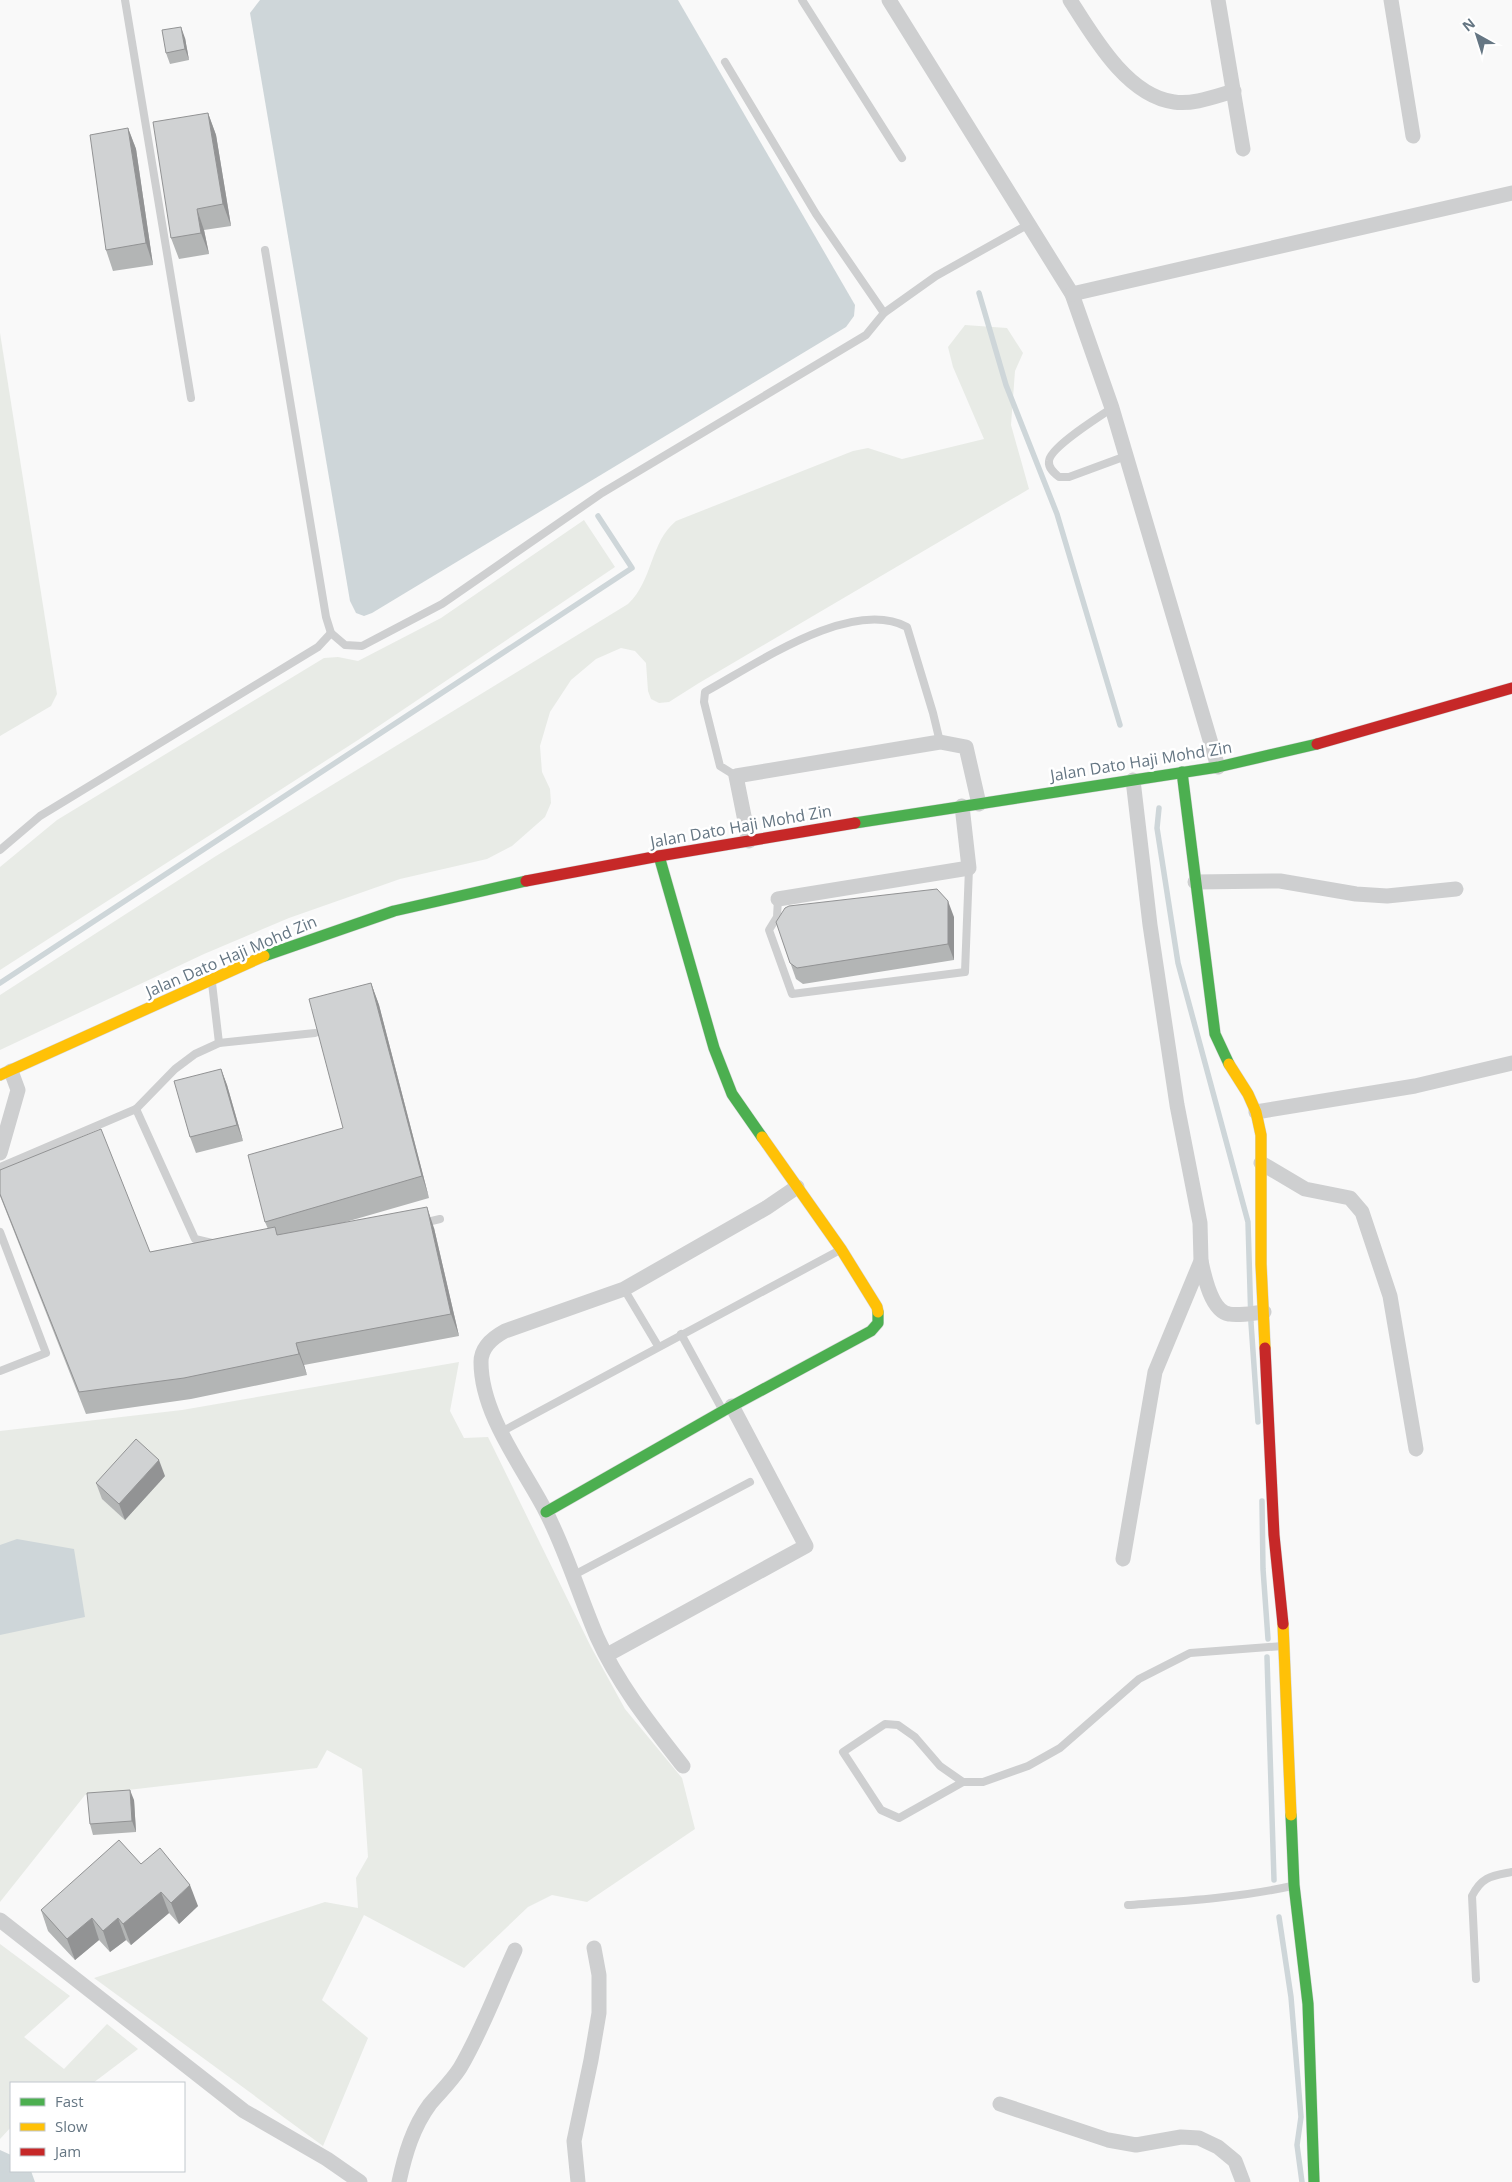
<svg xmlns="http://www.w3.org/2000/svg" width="1512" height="2182" viewBox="0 0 1512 2182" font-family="'Open Sans',sans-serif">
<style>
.green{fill:#e8ebe6}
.water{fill:#ced6d9}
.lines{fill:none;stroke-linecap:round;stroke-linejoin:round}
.stream{stroke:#ced6d9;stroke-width:5.5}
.fast-casing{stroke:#d5d6d7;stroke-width:12}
.slow-casing{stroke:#d5d6d7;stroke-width:12}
.jam-casing{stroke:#d5d6d7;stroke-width:12}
.lane{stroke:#cecfd0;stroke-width:8}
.street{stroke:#cecfd0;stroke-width:15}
.fast{stroke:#4caf50;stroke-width:11}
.slow{stroke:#ffc107;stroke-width:11}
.jam{stroke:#c62828;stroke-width:11}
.wall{fill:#b3b5b5}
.shaded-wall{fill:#929394}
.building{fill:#d0d2d3;stroke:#929394}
.labels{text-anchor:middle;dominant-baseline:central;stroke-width:5;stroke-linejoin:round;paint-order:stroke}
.street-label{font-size:16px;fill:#657683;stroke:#fff}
</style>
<rect width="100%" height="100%" fill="#f9f9f9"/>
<g class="green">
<path d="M965 325 1007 328 1023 353 1015 371 1011 425 1029 489 699 683 669 702 659 703 651 699 648 691 646 663 635 651 621 648 596 659 571 680 550 712 540 746 542 772 550 789 551 803 545 817 512 846 487 859 400 879 289 918 204 954 0 1050V995L216 856 628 604C653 581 650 542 676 521L853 451 868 448 902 459 984 439 953 367 948 347Z"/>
<polygon points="0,333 57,694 51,706 0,736"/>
<polygon points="584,520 615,567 358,740 0,970 0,867 57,820 324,658 338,657 358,661 441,618"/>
<polygon points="459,1362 450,1411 464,1438 488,1437 591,1647 625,1709 682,1778 695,1829 587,1902 552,1895 528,1907 464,1968 364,1915 322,2000 368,2038 323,2146 94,1978 325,1902 358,1908 356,1878 368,1857 362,1769 327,1750 317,1768 85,1795 0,1902 0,1431 182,1410"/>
<polygon points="0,1944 70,1996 24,2037 64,2069 107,2024 138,2049 93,2083 11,2083 11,2127 0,2139"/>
</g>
<g class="water">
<polygon points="260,0 678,0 855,305 854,316 846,327 372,613 364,616 356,613 350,601 250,13"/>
<polygon points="17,1539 74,1549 85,1617 0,1635 0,1545"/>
<polygon points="0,2150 11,2155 11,2171 31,2171 35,2182 0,2182"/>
</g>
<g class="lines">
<g class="stream">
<polyline points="979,293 1006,385 1057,514 1120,725"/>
<polyline points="1159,808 1157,828 1178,963 1248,1222 1251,1323 1258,1422"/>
<polyline points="0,983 632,568 598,516"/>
<polyline points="1262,1501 1263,1569 1268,1639"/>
<polyline points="1267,1657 1274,1880"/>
<polyline points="1279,1917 1291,1997 1301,2117 1297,2145 1302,2182"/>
</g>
<g class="fast-casing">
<g id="fast">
<polyline points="1182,772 1215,1034 1229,1064"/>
<polyline points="855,823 1218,767 1317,744"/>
<polyline points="659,856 714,1048 732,1094 762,1137"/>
<polyline points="264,956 394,911 526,881"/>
<polyline points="546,1512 723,1411 871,1331 878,1323 878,1312"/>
<polyline points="1291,1815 1294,1885 1308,2004 1314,2182"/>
</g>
</g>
<g class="slow-casing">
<g id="slow">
<polyline points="1229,1064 1248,1094 1256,1112 1261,1135 1261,1264 1265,1348"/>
<polyline points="0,1075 264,956"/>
<polyline points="762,1137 841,1249 877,1307 878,1312"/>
<polyline points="1283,1624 1291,1815"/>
</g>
</g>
<g class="jam-casing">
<g id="jam">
<polyline points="1317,744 1512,688"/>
<polyline points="526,881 659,856 855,823"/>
<polyline points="1265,1348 1274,1535 1283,1624"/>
</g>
</g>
<g class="lane">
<polyline points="125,0 191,398"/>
<polyline points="802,0 902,158"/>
<polyline points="725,62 816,214 884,313"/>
<polyline points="265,250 326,617 331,633 345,645 362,646 442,604 602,493 866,335 884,313 936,276 1029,224"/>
<path d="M1112 408C1099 417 1050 447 1049 461 1048 468 1054 473 1059 477H1069L1126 456"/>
<path d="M736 776 720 766 704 702 705 692C755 665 851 597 907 627L933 713 940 742"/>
<polyline points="0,850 40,816 318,647 331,633"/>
<polyline points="778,899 777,917 769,930 792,994 965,972 969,868"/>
<polyline points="212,983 219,1043"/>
<polyline points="136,1109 195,1239 212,1243"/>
<polyline points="0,1167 136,1109 175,1069 195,1054 219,1043 315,1033"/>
<polyline points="423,1223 440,1219"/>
<polyline points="0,1232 46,1353 0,1371"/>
<polyline points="624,1289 658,1346"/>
<polyline points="681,1334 722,1409"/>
<polyline points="501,1432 840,1250"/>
<polyline points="572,1576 750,1482"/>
<polyline points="963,1782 899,1818 881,1810 843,1752 885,1724 898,1725 915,1737 940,1766 963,1782 983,1782 1028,1766 1060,1748 1139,1679 1190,1653 1283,1646"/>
<path d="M1128 1905C1183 1901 1237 1898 1292 1886"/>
<path d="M1476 1979 1472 1896C1482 1876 1492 1876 1512 1872"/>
</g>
<g class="street">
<polyline points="889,0 1072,294 1112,408 1218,767"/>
<path d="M1070 0C1093 36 1127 96 1174 102 1193 105 1216 96 1234 91"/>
<polyline points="1218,0 1243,149"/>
<polyline points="1391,0 1413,136"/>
<polyline points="1072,294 1512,193"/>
<polyline points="749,841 736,776 940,742 966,747 979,804"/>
<polyline points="1195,882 1280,881 1356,894 1387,896 1456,889"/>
<polyline points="778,899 969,868 962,806"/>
<polyline points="1256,1112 1415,1086 1512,1063"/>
<polyline points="0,1153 18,1090 11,1071"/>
<polyline points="1261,1163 1305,1189 1350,1198 1362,1212 1390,1296 1416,1449"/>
<path d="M1201 1261C1204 1275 1211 1311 1229 1314 1239 1316 1253 1313 1264 1312"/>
<polyline points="1123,1559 1155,1372 1201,1261 1200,1223 1177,1105 1150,925 1133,780"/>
<polyline points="607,1655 806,1546 732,1406"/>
<path d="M683 1766C651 1725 618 1684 597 1637 579 1595 566 1550 545 1510 522 1466 481 1414 481 1362 481 1347 492 1338 505 1331L624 1289 766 1208 797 1187"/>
<polyline points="0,1920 244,2111 327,2159 360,2182"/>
<polyline points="1000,2104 1108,2140 1136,2145 1181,2137 1199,2138 1218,2147 1235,2161 1243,2182"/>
<path d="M399 2182C405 2154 413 2127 430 2104 440 2092 451 2082 460 2068 482 2031 497 1989 515 1950"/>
<polyline points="578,2182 574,2141 591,2060 599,2013 599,1975 594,1948"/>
</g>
<use href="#fast" class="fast"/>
<use href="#slow" class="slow"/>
<use href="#jam" class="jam"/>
</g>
<g class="wall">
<polygon points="185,38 189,60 170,64 166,53"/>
<polygon points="208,113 216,135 231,226 204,230 209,254 179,259 171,238"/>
<polygon points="128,128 136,149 153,265 113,271 106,250"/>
<polygon points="954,917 954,960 803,984 796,979 776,922"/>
<polygon points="371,983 379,1005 429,1198 342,1223 434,1228 459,1336 304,1365 307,1375 191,1399 86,1414 0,1196 0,1170 150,1252 268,1229 265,1222 343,1128"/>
<polygon points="221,1069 227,1085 243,1141 196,1153 190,1137"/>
<polygon points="165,1476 125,1520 102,1499 96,1483"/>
<polygon points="134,1800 136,1832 93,1835 90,1824"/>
<polygon points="141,1864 198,1906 179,1924 169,1913 131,1945 126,1940 110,1952 99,1940 75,1960 48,1931 41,1910"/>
</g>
<g class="shaded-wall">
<polygon points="181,27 185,38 189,60 185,49"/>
<polygon points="208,113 216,135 231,226 223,204"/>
<polygon points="128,128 136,149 153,265 146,243"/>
<polygon points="197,209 204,230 209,254 201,233"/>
<polygon points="948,901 954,917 954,960 948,944"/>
<polygon points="371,983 379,1005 429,1198 422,1176"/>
<polygon points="221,1069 227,1085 243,1141 237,1125"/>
<polygon points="427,1207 434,1228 459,1336 451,1314"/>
<polygon points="296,1343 304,1365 307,1375 299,1354"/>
<polygon points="159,1460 165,1476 125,1520 119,1504"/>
<polygon points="130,1790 134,1800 136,1832 132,1821"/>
<polygon points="190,1885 198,1906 179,1924 171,1903"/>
<polygon points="161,1892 169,1913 131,1945 123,1924"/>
<polygon points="92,1918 99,1940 75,1960 67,1939"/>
<polygon points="118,1918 126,1940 110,1952 103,1931"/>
</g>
<g class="building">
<polygon points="181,27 185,49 166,53 162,30"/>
<polygon points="208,113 223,204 197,209 201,233 171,238 153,122"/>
<polygon points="128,128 146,243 106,250 90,135"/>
<polygon points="937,889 948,901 948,944 797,968 790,963 776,922 785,908 789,906"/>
<polygon points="371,983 422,1176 265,1222 248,1155 343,1128 309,999"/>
<polygon points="221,1069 237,1125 190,1137 174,1081"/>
<polygon points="101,1129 150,1252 275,1227 277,1235 427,1207 451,1314 296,1343 299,1354 184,1378 79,1392 0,1194 0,1170"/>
<polygon points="136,1439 159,1460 119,1504 96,1483"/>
<polygon points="130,1790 132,1821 90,1824 87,1793"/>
<polygon points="119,1840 141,1864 160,1848 190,1885 171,1903 161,1892 123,1924 118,1918 103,1931 92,1918 67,1939 41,1910"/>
</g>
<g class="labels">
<g class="street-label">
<text transform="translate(1141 761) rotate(-9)">Jalan Dato Haji Mohd Zin</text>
<text transform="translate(741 826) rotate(-10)">Jalan Dato Haji Mohd Zin</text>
<text transform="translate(231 956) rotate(-23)">Jalan Dato Haji Mohd Zin</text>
</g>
</g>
<rect x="10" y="2082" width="175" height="90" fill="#ffffff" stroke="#c1c8cd"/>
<rect x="20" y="2098" width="25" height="8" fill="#4caf50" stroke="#c1c8cd"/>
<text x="55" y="2107" font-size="15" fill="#657683">Fast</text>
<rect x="20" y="2123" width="25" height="8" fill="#ffc107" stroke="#c1c8cd"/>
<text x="55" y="2132" font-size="15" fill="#657683">Slow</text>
<rect x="20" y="2148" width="25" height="8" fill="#c62828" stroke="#c1c8cd"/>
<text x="55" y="2157" font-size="15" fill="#657683">Jam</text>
<g transform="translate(1477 35) rotate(321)" stroke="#ffffff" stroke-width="4" paint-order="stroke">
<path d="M0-4L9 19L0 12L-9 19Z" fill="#657683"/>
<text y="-8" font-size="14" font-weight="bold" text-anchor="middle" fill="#657683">N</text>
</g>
</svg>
